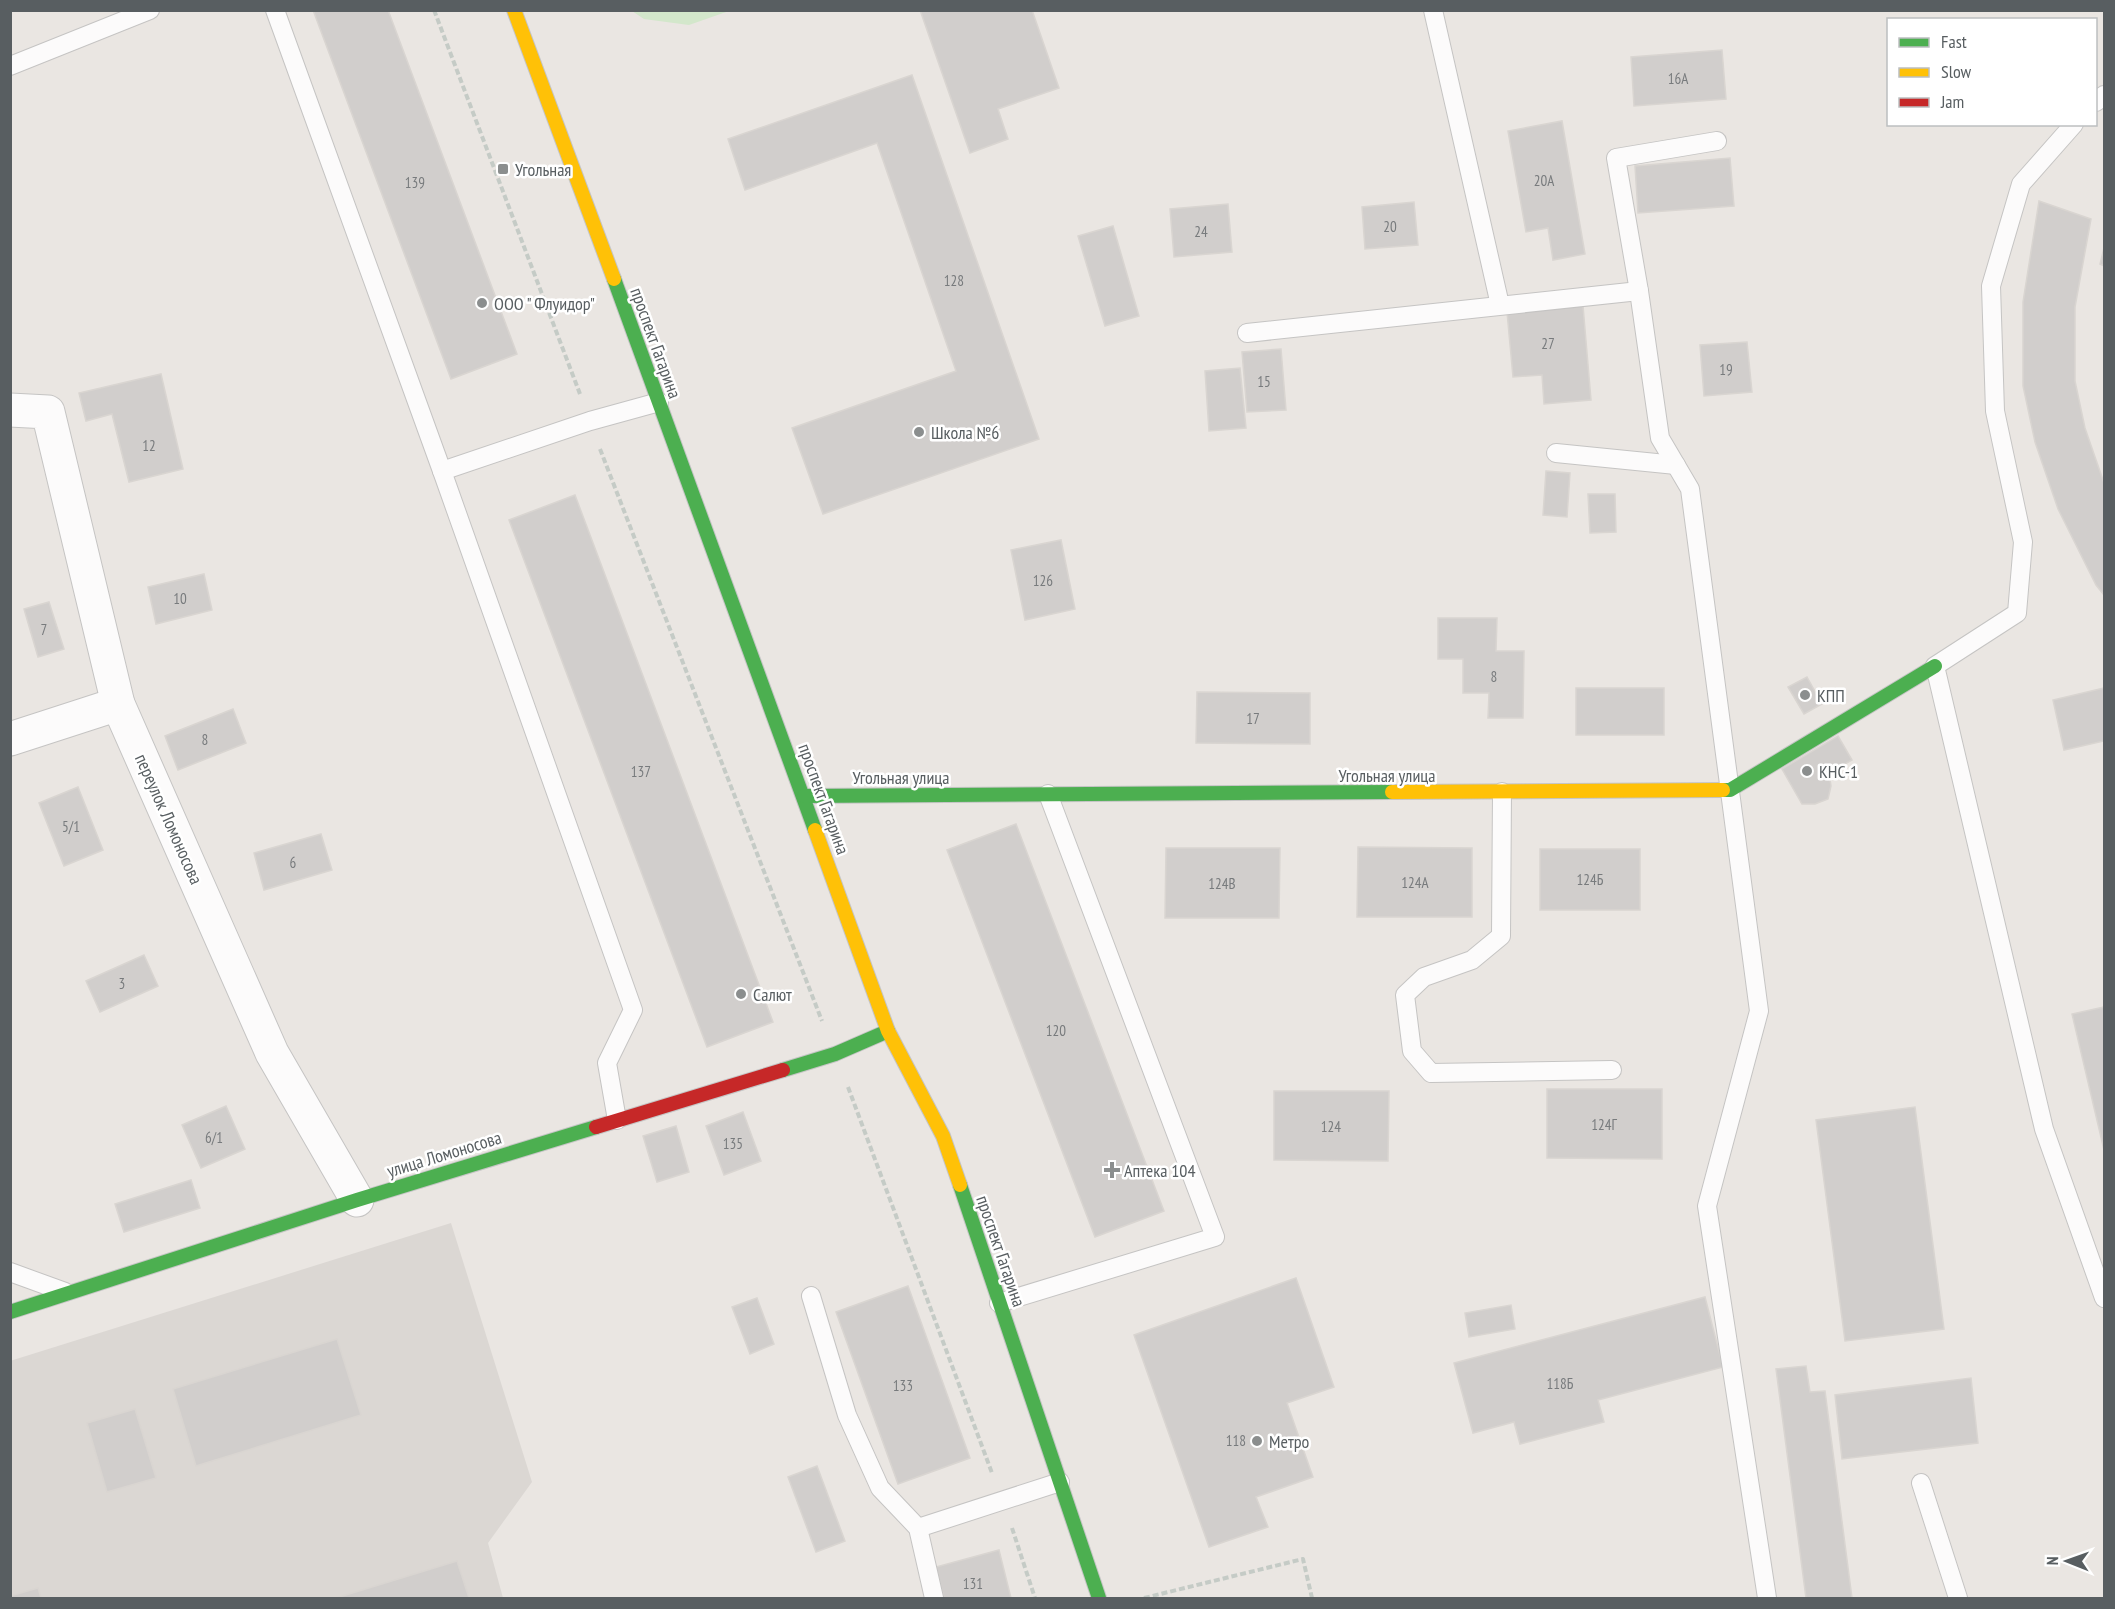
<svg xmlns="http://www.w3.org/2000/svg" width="2115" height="1609" viewBox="0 0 2115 1609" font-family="'PT Sans Narrow',sans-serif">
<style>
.industrial{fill:#dbd7d3}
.green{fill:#d3e7cb}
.building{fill:#d1cecc;stroke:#d9d5d1;stroke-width:1.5}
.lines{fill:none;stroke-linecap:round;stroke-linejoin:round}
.lane-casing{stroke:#c5c4c3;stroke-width:20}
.street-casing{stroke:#c5c4c3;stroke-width:35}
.fast-casing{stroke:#c5c5c5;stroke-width:16}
.slow-casing{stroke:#c5c5c5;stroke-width:16}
.jam-casing{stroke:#c5c5c5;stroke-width:16}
.path{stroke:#c5cbc6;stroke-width:4;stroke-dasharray:6 3;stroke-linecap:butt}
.lane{stroke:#fcfbfb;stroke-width:18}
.street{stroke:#fcfbfb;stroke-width:33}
.fast{stroke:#4caf50;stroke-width:14}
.slow{stroke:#ffc107;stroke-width:14}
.jam{stroke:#c62828;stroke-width:14}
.poi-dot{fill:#8b8e8e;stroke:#fff;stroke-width:2}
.labels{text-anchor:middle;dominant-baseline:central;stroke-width:5;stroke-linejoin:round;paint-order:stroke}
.number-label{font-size:15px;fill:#787b7d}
.poi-label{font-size:18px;fill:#585e61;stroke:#fff;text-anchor:start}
.street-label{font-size:18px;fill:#585e61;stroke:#fff}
</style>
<rect width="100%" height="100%" fill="#eae6e2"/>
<polygon class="industrial" points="451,1223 532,1482 488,1543 503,1598 11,1598 10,1361"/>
<polygon class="green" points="632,11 631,11 729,11 689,25 644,19"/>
<g class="building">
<polygon points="313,10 388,10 517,354 451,379"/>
<polygon points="920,10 1032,10 1059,88 998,109 1008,139 970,153"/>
<polygon points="1722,50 1726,99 1634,106 1631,57"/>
<polygon points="912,75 1039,439 823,514 792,428 956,371 877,143 745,190 728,139"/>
<polygon points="1562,121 1585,254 1553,260 1548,228 1526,232 1508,131"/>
<polygon points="1730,158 1734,206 1638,213 1635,166"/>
<polygon points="2039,201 2091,219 2075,307 2075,381 2085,428 2104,483 2104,595 2096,585 2058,509 2035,442 2023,386 2023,302"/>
<polygon points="1414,202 1418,245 1365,249 1362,207"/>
<polygon points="1228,204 1232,252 1174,257 1170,209"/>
<polygon points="1113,226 1139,316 1105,326 1078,236"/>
<polygon points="2104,248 2104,266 2100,264"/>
<polygon points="1583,306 1591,400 1544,404 1542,375 1513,377 1507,312"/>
<polygon points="1747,342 1752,392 1704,396 1700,345"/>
<polygon points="1281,349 1286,410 1247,412 1242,352"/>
<polygon points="1240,368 1246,428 1209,431 1205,371"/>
<polygon points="161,374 183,469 129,482 112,414 86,421 79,393"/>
<polygon points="1546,471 1570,473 1567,517 1543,515"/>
<polygon points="1588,494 1615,494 1616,532 1590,533"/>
<polygon points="575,495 773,1022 707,1047 509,520"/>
<polygon points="1061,540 1075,609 1025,620 1011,550"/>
<polygon points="204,574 212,610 156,624 148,587"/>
<polygon points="49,602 64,649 38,657 24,609"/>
<polygon points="1438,618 1497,618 1496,651 1524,651 1523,718 1488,718 1489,693 1463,693 1463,659 1438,659"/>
<polygon points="1807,677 1822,704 1804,714 1788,687"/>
<rect x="1576" y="688" width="88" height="47"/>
<polygon points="2104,688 2104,741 2064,750 2053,700"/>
<polygon points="1197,692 1310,693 1310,744 1196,743"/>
<polygon points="233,709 246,743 178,770 165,736"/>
<polygon points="1838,736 1852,760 1829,773 1831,786 1828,799 1815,804 1802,804 1782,769"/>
<polygon points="78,787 103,850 64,866 39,803"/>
<polygon points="1016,824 1164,1211 1095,1237 947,850"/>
<polygon points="321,834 332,870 264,890 254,853"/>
<polygon points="1358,847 1472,848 1472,917 1357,917"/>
<polygon points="1166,848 1280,848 1279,918 1165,918"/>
<rect x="1540" y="849" width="100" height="61"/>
<polygon points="144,955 158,986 100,1012 86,981"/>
<polygon points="2104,1007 2104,1150 2072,1014"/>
<polygon points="1547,1089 1662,1089 1662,1159 1547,1158"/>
<polygon points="1274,1091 1389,1091 1388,1161 1274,1160"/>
<polygon points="226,1106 245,1149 201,1168 182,1125"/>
<polygon points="1915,1107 1944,1329 1845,1341 1816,1120"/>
<polygon points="743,1112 761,1161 724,1175 706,1126"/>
<polygon points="676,1126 689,1172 657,1182 643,1136"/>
<polygon points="191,1180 200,1208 124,1232 115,1204"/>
<polygon points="1296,1278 1334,1387 1287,1403 1313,1477 1256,1497 1268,1527 1209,1547 1134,1335"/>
<polygon points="908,1286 970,1458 898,1484 836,1312"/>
<polygon points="1705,1297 1723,1367 1598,1400 1604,1422 1520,1444 1514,1422 1473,1433 1454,1363"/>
<polygon points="757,1298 774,1344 750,1354 732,1307"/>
<polygon points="1511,1305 1515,1329 1469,1337 1465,1313"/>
<polygon points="337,1339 361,1415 196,1466 173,1389"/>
<polygon points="1806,1366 1810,1392 1825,1391 1852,1598 1806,1598 1776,1369"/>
<polygon points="1971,1378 1978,1443 1842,1459 1835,1395"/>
<polygon points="135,1409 156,1478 107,1492 87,1423"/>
<polygon points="817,1466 845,1541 816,1552 788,1477"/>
<polygon points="999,1550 1011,1598 944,1598 936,1567"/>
<polygon points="457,1561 469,1598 336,1598"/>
<polygon points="38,1588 41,1598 10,1598 10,1596"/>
</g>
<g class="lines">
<g class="lane-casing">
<g id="lane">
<polyline points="275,10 442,471 633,1010 607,1063 617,1120"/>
<polyline points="1433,10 1500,305"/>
<polyline points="10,66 150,10"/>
<polyline points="2096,102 2104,95"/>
<polyline points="2074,124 2021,184 1991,286 1995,411 2023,542 2017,613 1935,666 2044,1129 2104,1298"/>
<polyline points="1717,141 1616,158 1639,291 1660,438 1690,489 1759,1011 1707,1206 1767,1598"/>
<polyline points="1247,333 1639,291"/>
<polyline points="1556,453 1676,465"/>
<polyline points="442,471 590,421 659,402"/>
<polyline points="1502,792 1501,936 1472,960 1424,977 1405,995 1412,1051 1431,1073 1612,1070"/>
<polyline points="10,1272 65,1292"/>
<polyline points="811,1296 847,1415 880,1488 918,1528 934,1598"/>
<polyline points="999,1303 1215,1237 1048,794"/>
<polyline points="1921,1483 1958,1598"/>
<polyline points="918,1528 1060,1482"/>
</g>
</g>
<g class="street-casing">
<g id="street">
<polyline points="10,410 48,412 118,704 272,1053 357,1200"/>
<polyline points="10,739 118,704"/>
</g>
</g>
<g class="fast-casing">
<g id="fast">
<polyline points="614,279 815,830"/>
<polyline points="1723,790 1730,790 1935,666"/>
<polyline points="804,796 1392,792"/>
<polyline points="783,1070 835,1054 888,1031"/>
<polyline points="960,1185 1099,1598"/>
<polyline points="10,1312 357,1200 596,1127"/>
</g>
</g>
<g class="slow-casing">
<g id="slow">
<polyline points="514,10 614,279"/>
<polyline points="1392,792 1723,790"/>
<polyline points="815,830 888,1031 943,1136 960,1185"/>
</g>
</g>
<g class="jam-casing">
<polyline id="jam" points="596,1127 783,1070"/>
</g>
<g class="path">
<polyline points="434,10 580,394"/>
<polyline points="600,449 822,1021"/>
<polyline points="848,1087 992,1473"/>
<polyline points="1012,1528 1035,1598"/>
<polyline points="1144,1598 1303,1559 1312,1598"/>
</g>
<use href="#lane" class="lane"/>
<use href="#street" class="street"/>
<use href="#fast" class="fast"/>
<use href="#slow" class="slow"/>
<use href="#jam" class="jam"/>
</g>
<g class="poi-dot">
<rect x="497" y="163" width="12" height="12" rx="3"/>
<circle cx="482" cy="303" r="6"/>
<circle cx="919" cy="432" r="6"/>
<circle cx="1805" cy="695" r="6"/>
<circle cx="1807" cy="771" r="6"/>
<circle cx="741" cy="994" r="6"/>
<path d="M1109 1161h6v6h6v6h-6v6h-6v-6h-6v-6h6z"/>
<circle cx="1257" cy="1441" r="6"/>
</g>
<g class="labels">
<g class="number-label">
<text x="1678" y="78">16А</text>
<text x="1544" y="180">20А</text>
<text x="415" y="182">139</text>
<text x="1390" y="226">20</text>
<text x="1201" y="231">24</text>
<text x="954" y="280">128</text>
<text x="1548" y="343">27</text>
<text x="1726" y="369">19</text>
<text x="1264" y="381">15</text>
<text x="149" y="445">12</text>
<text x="1043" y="580">126</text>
<text x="180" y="598">10</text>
<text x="44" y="629">7</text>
<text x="1494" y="676">8</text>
<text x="1253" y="718">17</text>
<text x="205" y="739">8</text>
<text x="641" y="771">137</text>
<text x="71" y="826">5/1</text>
<text x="293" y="862">6</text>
<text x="1590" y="879">124Б</text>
<text x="1415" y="882">124А</text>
<text x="1222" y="883">124В</text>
<text x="122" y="983">3</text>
<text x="1056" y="1030">120</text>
<text x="1604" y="1124">124Г</text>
<text x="1331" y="1126">124</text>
<text x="214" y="1137">6/1</text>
<text x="733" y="1143">135</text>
<text x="1560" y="1383">118Б</text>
<text x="903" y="1385">133</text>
<text x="1236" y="1440">118</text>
<text x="973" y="1583">131</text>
</g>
<g class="poi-label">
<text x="515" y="169">Угольная</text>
<text x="494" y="303">ООО " Флуидор"</text>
<text x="931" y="432">Школа №6</text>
<text x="1817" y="695">КПП</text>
<text x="1819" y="771">КНС-1</text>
<text x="753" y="994">Салют</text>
<text x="1124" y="1170">Аптека 104</text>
<text x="1269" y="1441">Метро</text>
</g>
<g class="street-label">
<text transform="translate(656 343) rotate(70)">проспект Гагарина</text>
<text x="1387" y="775">Угольная улица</text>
<text x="901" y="777">Угольная улица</text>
<text transform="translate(824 799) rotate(70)">проспект Гагарина</text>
<text transform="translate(169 819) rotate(66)">переулок Ломоносова</text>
<text transform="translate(444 1154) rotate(-17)">улица Ломоносова</text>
<text transform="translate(1001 1251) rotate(71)">проспект Гагарина</text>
</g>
</g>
<rect width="2115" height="1609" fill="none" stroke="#585e61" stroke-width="24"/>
<rect x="1887" y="18" width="210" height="108" fill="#ffffff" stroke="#bcbfc0" stroke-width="1.5"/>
<rect x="1899" y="38" width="30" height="9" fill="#4caf50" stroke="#bcbfc0" stroke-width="1.5"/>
<text x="1941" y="48" font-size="18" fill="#585e61">Fast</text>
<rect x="1899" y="68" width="30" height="9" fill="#ffc107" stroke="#bcbfc0" stroke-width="1.5"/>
<text x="1941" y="78" font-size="18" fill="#585e61">Slow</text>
<rect x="1899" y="98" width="30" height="9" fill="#c62828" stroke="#bcbfc0" stroke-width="1.5"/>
<text x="1941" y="108" font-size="18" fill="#585e61">Jam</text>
<g transform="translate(2067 1561) rotate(271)" stroke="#ffffff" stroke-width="4.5" paint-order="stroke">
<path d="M0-4.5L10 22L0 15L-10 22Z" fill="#585e61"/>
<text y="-9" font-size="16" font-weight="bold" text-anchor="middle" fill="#585e61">N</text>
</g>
</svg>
